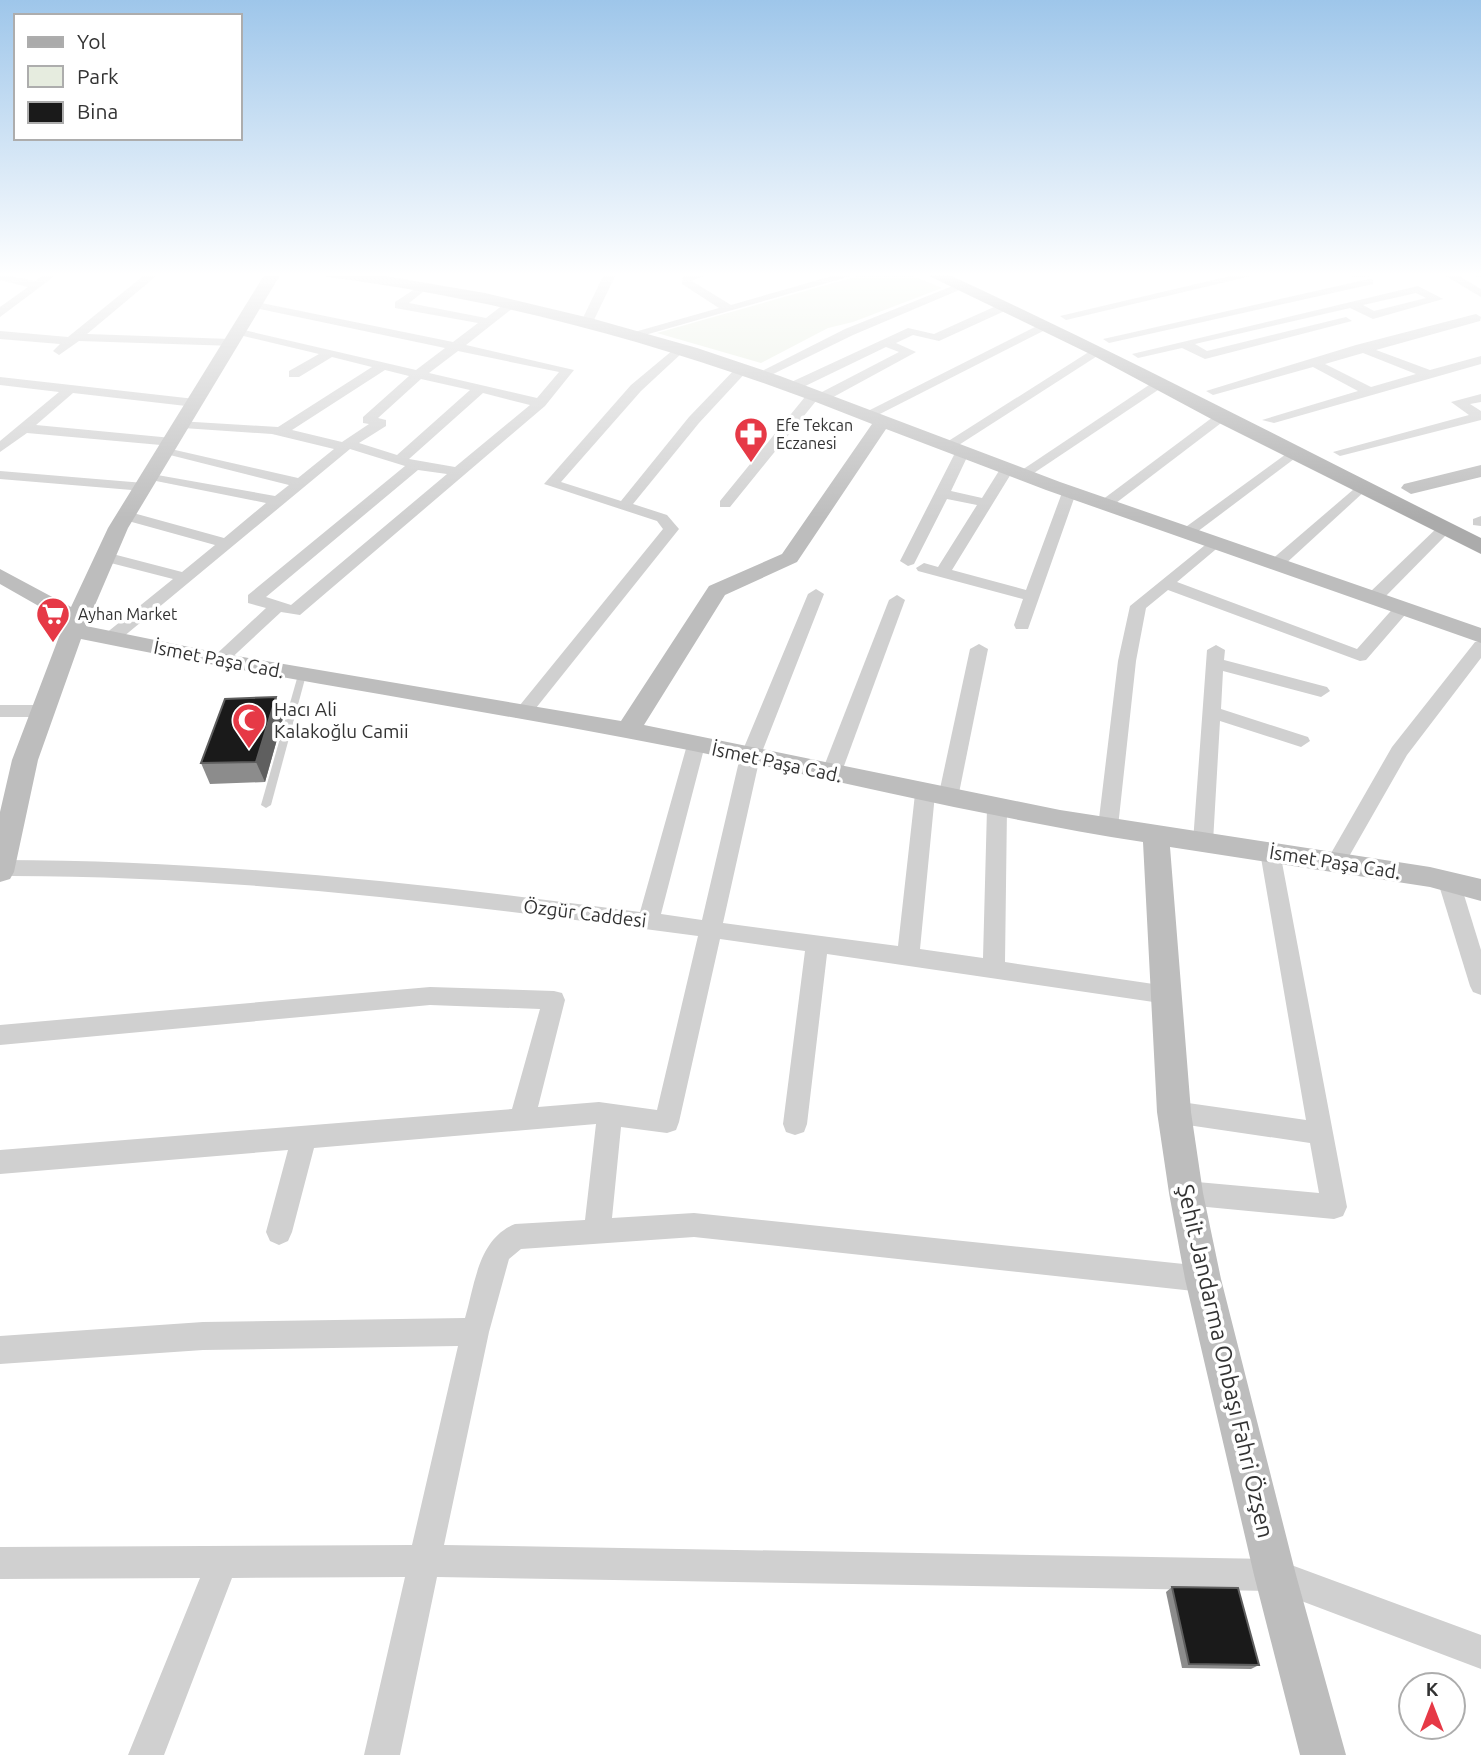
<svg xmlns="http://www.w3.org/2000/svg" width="1481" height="1755" viewBox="0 0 1481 1755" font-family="Ubuntu,sans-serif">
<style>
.green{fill:#e6ecdf}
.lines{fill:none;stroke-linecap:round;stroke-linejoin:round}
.lane{fill:#d0d0d0;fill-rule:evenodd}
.street{fill:#d0d0d0;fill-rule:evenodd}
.secondary{fill:#bdbdbd;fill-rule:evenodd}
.primary{fill:#ababab;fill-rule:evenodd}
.wall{fill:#8c8c8c}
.shaded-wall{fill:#5f5f5f}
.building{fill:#1a1a1a;stroke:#5f5f5f;stroke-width:2}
.labels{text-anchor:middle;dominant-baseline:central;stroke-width:7;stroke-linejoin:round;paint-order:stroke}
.far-poi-label{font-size:16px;fill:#333;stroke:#fff;text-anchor:start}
.street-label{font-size:19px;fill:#333;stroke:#fff}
.poi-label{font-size:19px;fill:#333;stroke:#fff;text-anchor:start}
.near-street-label{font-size:23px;fill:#333;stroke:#fff}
</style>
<rect width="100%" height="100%" fill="#fff"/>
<polygon class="green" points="872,272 904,272 942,288 853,322 828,328 761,363 657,333"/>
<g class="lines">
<polygon class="lane" points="302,672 306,675 271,805 266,808 261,805 298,675"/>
<g class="street">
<polygon points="47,272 60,272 0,317 0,307 28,287 0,280 0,274 35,281"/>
<polygon points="148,272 161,272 87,334 231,339 237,343 235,346 79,341 59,355 53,351 60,344 0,339 0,331 68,337"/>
<polygon points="605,272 617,272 593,322 583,325 581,322"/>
<polygon points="694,272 712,272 692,281 731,305 846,272 865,272 631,339 631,333 719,308 682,284 683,276"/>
<polygon points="1247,272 1268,272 1066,320 1060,316"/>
<polygon points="1350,272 1400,272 1394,275 1354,277 1350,276"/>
<polygon points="1439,272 1453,272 1481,289 1481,297"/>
<polygon points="1460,272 1481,272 1481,277 1462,274"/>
<polygon points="1369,279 1373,280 1373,284 1109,343 1103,339"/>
<path d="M424 283 428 284V288L409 303 486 318 508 301 518 304 466 345 574 370 545 406 300 615 281 612 225 664 219 665 210 660 266 608 248 603V595L405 466 350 449 117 642H105L102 638 105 634 173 579 99 560V554L105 552 182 572 215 545 121 519V513L126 511 224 538 266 503 146 479V473L275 496 289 485 162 453V447L298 478 334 449 272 434 183 428 178 427V421L278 427 372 367 332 357 299 377H289V371L319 354 235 334V328L416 370 445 348 255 308 251 307V301L453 342 478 323 395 308V302ZM458 351 559 372 537 398 429 373ZM385 370 409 376 363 417V423L369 424 342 442 292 430ZM421 379 470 390 397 455 359 443 386 426V420L378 418ZM483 393 530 405 455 467 409 459ZM418 470 447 474 291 605 266 597Z"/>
<polygon points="960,283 966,286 964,288 853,335 765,378 754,375 845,329"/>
<path d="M1418 286 1443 299 1373 319 1350 308 1195 344 1207 351 1346 317 1352 321 1205 359 1182 348 1138 358 1132 354ZM1416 293 1426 298 1374 311 1363 305Z"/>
<polygon points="1005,302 1011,306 1009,309 939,341 913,335 896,343 916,352 826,401 816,401 730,507 720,507 720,501 809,392 820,393 899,352 886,347 797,390 787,390 787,384 908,328 934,334"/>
<path d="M1476 314 1481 317 1480 321 1376 350 1430 370 1481 356V364L1274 423 1262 420 1358 391 1313 367 1213 395 1206 391 1356 345ZM1363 353 1416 374 1371 387 1325 364Z"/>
<polygon points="1041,324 1051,327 872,418 860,415"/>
<polygon points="679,345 685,349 683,352 641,391 561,482 621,501 689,417 738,366 749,369 699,423 633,504 667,515 679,529 528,718 516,718 513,714 516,710 663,529 657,521 544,484 631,385"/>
<polygon points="1095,348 1105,351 951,450 939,447"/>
<polygon points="0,377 195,399 202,403 195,407 73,393 36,425 172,438 179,442 172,446 27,433 0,452 0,441 59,392 0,385"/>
<polygon points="1155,381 1167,384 1028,477 1018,477 1016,474"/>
<polygon points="1481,394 1481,402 1470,404 1481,411 1481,420 1340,456 1333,452 1469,415 1451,402"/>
<polygon points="1217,414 1229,417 1112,506 1102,506 1102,500"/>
<polygon points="962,449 969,453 951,491 982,498 1002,466 1007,465 1014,469 952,570 1026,590 1063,490 1070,486 1077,490 1028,629 1016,629 1014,625 1023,599 918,571 916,568 924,563 938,567 977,505 947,499 914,564 908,566 900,561 955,453"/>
<polygon points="1293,449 1300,453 1298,456 1193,535 1183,535 1183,529"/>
<polygon points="0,471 144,483 151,487 144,491 0,479"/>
<polygon points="1361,483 1368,487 1366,490 1282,567 1270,567 1270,561"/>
<polygon points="1481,516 1481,526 1473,525 1473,519"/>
<polygon points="1445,523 1450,525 1450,531 1380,602 1368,602 1368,594 1440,525"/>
<polygon points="1215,537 1223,542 1221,545 1177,582 1357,649 1397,604 1409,604 1411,608 1366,660 1360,661 1168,590 1146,608 1136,661 1118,827 1108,834 1101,832 1098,827 1118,661 1130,606"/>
<path d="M816 589 824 594 760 757 723 923 898 946 915 794 925 787 935 794 920 949 983 958 987 808 997 801 1007 808 1005 962 1167 986 1175 988 1178 995 1175 1002 1167 1004 827 954 807 1124 804 1132 795 1135 786 1132 783 1124 805 951 720 939 679 1122 676 1130 667 1133 621 1127 612 1218 694 1213 1203 1266 1213 1270 1217 1279 1213 1288 1203 1292 694 1237 521 1249 509 1259 489 1332 444 1545 1275 1559 1481 1635V1669L1275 1591 437 1577 400 1755H364L405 1577 232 1578 164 1755H128L200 1578 0 1579V1547L412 1545 458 1346 203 1350 0 1364V1336L203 1322 465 1318C475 1284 478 1239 515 1224L585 1220 596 1124 314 1148 292 1232 288 1241 279 1245 270 1241 266 1232 288 1150 0 1174V1150L512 1109 540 1009 430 1005 0 1045V1025L430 987 554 991 562 993 565 1000 538 1107 599 1102 657 1110 698 936C466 905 235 875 0 876V860C215 860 427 884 640 912L687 745 696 739 705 745 661 914 702 920 740 757 808 594Z"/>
<polygon points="897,595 905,600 841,774 838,779 824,779 821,774 889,600"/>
<polygon points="1481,641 1481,658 1407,755 1343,867 1329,867 1326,862 1392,747 1475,642"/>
<polygon points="979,644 988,649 958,798 948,805 938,798 970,649"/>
<polygon points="1216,645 1225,650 1224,660 1327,687 1330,691 1321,697 1223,671 1221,709 1308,737 1310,741 1301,747 1220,721 1213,842 1210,847 1196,847 1193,842 1207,650"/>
<polygon points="0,705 43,705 52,711 43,717 0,717"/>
<polygon points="1270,844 1277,847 1280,852 1347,1207 1343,1216 1334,1219 1186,1205 1177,1201 1173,1193 1177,1185 1186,1181 1319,1193 1310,1143 1174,1123 1165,1120 1162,1112 1165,1104 1174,1101 1306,1120 1260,852 1263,847"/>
<polygon points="1449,874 1456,876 1460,882 1481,950 1481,995 1473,992 1470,986 1438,882 1442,876"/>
</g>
<g class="secondary">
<path d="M266 272H282L128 528 86 626 219 653 621 721 709 586 782 554 872 424C695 353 516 301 327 277L319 272H362L485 293 594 319 697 348 780 376 1060 482 1481 628V643L1046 490 886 429 797 562 725 595 644 725 1060 810 1430 867 1481 879V901L1430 887 1170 847 1191 1112 1203 1193 1221 1279 1296 1575 1346 1755H1300L1254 1575 1185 1279 1169 1193 1157 1112 1143 842C969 815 799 770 626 738 445 704 262 676 81 639L38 760 14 872 10 879 0 882V812L12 760 65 621 0 584V569L71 607 108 528Z"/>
<polygon points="1481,465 1481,477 1411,494 1401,488 1404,484"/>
</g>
<path class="primary" d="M921 272H943C1125 356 1302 449 1481 538V554L1215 421 1092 355Z"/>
</g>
<g class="wall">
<polygon points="283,718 265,782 210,784 201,763"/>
<polygon points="1172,1587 1259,1665 1251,1669 1182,1668 1166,1592"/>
</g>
<polygon class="shaded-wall" points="276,697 283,718 265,782 256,762"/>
<g class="building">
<polygon points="276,697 256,762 201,763 225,699"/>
<polygon points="1172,1587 1238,1588 1259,1665 1189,1664"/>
</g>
<linearGradient id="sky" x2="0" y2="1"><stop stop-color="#9ec6ea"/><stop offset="0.53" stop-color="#fff"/><stop offset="1" stop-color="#fff" stop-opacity="0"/></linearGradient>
<rect width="1481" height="518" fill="url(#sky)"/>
<defs>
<g id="pharmacy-pin" transform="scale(1.75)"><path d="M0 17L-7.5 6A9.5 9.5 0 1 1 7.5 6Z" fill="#e63946" stroke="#fff"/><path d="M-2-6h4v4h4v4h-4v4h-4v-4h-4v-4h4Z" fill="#fff"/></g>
<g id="supermarket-pin" transform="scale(1.75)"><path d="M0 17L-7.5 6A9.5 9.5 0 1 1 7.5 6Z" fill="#e63946" stroke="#fff"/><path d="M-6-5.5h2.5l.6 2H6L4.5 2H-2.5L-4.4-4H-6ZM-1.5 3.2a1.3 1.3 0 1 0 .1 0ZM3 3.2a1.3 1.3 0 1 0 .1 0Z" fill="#fff"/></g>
<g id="mosque-pin" transform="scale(1.75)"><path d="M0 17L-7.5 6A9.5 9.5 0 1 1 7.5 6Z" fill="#e63946" stroke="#fff"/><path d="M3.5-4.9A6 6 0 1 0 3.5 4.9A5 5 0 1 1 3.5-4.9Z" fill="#fff"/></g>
</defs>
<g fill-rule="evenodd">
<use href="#pharmacy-pin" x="751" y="434"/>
<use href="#supermarket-pin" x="53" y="614"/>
<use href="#mosque-pin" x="249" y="720"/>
</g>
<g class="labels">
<g class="far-poi-label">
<text x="776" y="425">Efe Tekcan<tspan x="776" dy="18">Eczanesi</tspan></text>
<text x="78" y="614">Ayhan Market</text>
</g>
<g class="street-label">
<text transform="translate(219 659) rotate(11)">İsmet Paşa Cad.</text>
<text transform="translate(777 762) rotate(12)">İsmet Paşa Cad.</text>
<text transform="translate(1335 862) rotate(9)">İsmet Paşa Cad.</text>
<text transform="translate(585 913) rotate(7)">Özgür Caddesi</text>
</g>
<g class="poi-label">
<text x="274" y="709">Hacı Ali<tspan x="274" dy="22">Kalakoğlu Camii</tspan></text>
</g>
<g class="near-street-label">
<text transform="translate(1226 1361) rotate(77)">Şehit Jandarma Onbaşı Fahri Özşen</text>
</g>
</g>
<rect x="14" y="14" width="228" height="126" fill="#ffffff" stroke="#adadad" stroke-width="2"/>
<rect x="28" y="37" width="35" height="10" fill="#ababab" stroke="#adadad" stroke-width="2"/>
<text x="77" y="49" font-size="21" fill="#333333">Yol</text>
<rect x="28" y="66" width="35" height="21" fill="#e6ecdf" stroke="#adadad" stroke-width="2"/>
<text x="77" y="84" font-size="21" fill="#333333">Park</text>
<rect x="28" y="102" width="35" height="21" fill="#1a1a1a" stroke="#adadad" stroke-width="2"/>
<text x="77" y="119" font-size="21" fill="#333333">Bina</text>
<g transform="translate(1432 1706)"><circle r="33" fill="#ffffff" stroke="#adadad" stroke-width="2"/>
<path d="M0-5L12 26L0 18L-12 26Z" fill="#e63946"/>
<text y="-10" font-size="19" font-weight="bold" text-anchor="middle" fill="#333333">K</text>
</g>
</svg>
